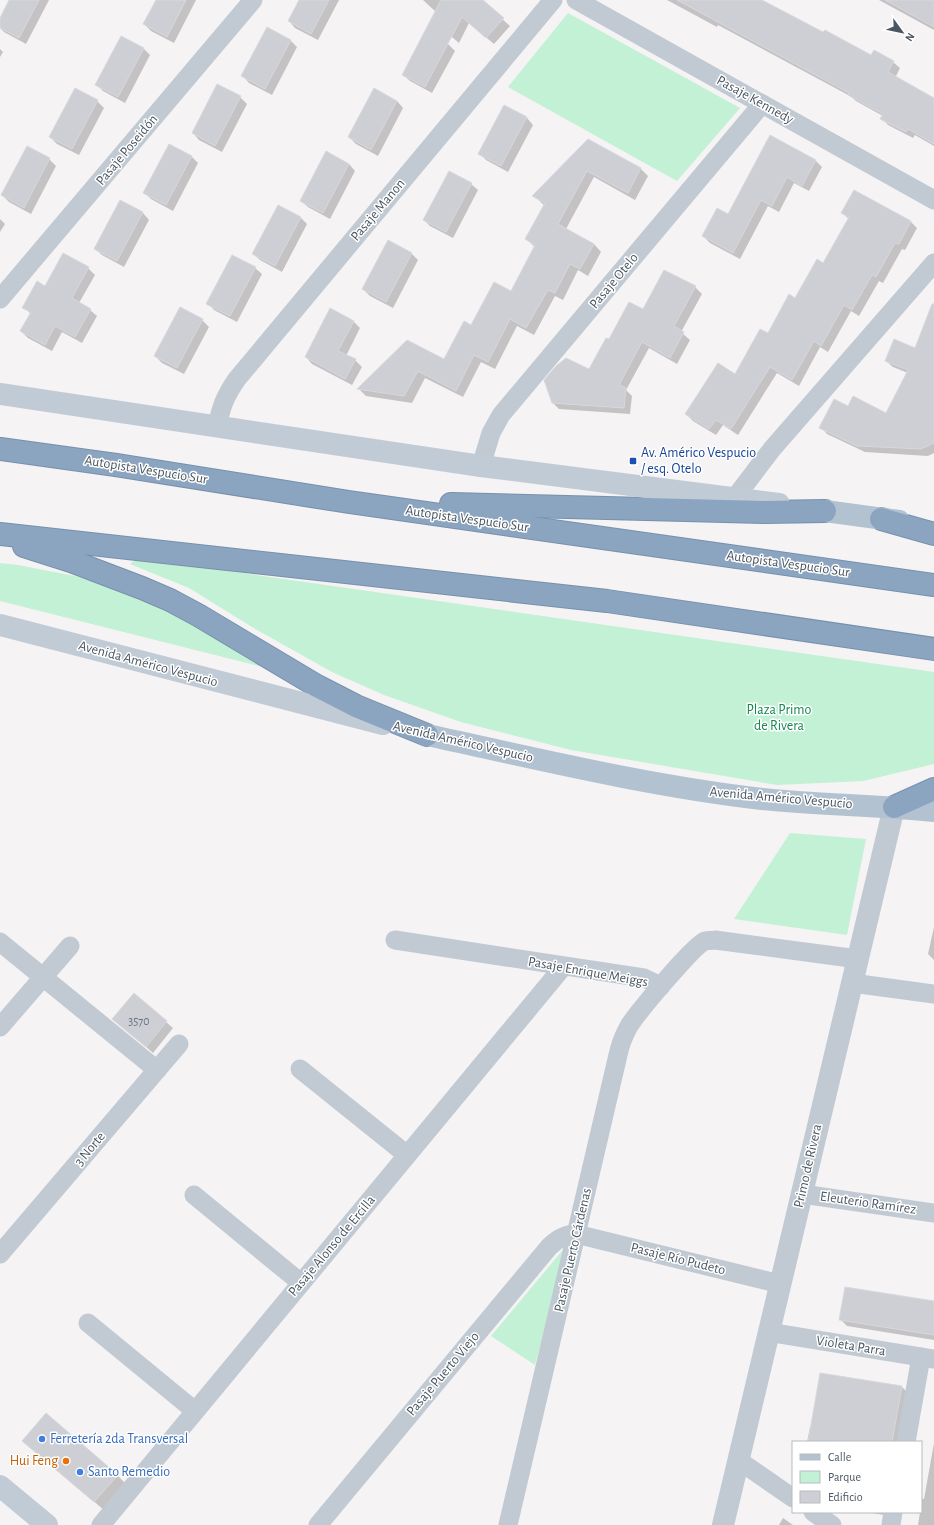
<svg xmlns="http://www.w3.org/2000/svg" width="934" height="1525" viewBox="0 0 934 1525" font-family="'Alegreya Sans',sans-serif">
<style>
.green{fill:#c3f1d5}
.shadow{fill:#0003}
.building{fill:#cdcfd5;stroke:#d7d9de}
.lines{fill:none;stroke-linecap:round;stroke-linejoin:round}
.motorway-casing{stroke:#7690ad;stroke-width:24}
.minor{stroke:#c1cad2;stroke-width:19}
.tertiary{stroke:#c1cad2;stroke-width:22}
.secondary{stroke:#c1cbd6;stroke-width:22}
.primary{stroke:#b3c2d1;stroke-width:22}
.motorway{stroke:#8ba5c1;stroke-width:22}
.transit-dot{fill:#1a4fb4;stroke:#fff;stroke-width:1.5}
.shop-dot{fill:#3f7fe0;stroke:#fff;stroke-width:1.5}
.food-dot{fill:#e8710a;stroke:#fff;stroke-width:1.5}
.labels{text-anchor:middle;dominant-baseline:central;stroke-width:3;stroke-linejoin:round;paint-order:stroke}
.number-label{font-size:12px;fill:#6b747e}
.street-label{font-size:14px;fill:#4a5661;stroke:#fff}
.transit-label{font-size:14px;fill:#164399;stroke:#fff;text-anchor:start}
.park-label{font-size:14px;fill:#17864f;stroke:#fff}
.shop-label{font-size:14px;fill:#366cbe;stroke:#fff;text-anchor:start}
.food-label{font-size:14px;fill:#c56008;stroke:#fff;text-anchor:end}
</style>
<rect width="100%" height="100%" fill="#f5f3f3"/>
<g class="green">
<polygon points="568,13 740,108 677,181 508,87"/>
<polygon points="137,558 934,672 934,764 863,781 777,785 571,750 461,722 384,695 332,672 252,627 189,588 130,564"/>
<polygon points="0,563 18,565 75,576 132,593 185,620 267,668 0,601"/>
<polygon points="790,833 866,839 847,935 734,919"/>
<polygon points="567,1245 535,1365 491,1336"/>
</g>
<g class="shadow">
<polygon points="11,0 49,0 26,44 4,32 0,28 0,20"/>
<polygon points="157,0 196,0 174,43 151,31 144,24"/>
<polygon points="300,0 339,0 318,40 295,28 289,21"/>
<polygon points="423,0 481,0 510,26 494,44 469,23 459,43 439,26 436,12"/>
<polygon points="667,0 760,0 824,33 871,56 893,62 900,68 895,78 934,99 934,146 915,135 913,138 888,125 882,118 883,116 856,101 850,96 718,25 717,27"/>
<polygon points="879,0 934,0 934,30"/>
<polygon points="425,32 448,44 455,51 432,93 410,81 403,75"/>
<polygon points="290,40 297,47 272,95 249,83 243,76"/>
<polygon points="0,49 3,52 0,57"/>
<polygon points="144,49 150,55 125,103 103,91 96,84"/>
<polygon points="75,90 97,101 104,108 79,155 57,144 50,137"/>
<polygon points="240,97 247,104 222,152 199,140 193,133"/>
<polygon points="397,101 403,108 378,156 356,144 349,137"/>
<polygon points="504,106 527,118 533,125 508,172 486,160 479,153"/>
<polygon points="770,136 815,160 822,167 809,191 794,183 779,212 768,206 740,259 710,243 703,236 728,215"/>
<polygon points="588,141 641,169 648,176 635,200 594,177 566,229 594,244 601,252 588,276 578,270 563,300 555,296 534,335 517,326 495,369 481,362 463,397 425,378 412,403 366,396 359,389 407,341 445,361 472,327 512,293 535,247 526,239 544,205 534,196"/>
<polygon points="169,145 192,157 198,163 173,211 151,199 144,192"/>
<polygon points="326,153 349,164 355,171 330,219 308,207 301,201"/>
<polygon points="49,159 56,166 31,214 9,202 2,195"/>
<polygon points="471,184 478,190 453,238 430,226 424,220"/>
<polygon points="854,191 911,222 917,228 905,250 902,249 883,283 879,281 859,316 851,311 828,352 820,347 799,386 777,373 738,435 723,425 716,435 693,421 686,414 735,375 824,264 849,219 842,213"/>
<polygon points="120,201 143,213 149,220 124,267 102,255 95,249"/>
<polygon points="278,206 301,218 307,224 282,272 260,260 253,254"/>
<polygon points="0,219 5,224 0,232"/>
<polygon points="411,253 418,260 393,308 370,296 363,289"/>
<polygon points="88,268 95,275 79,303 90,310 97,316 82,343 62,332 52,351 28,338 21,331 31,314 23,307 46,287"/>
<polygon points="255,268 262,274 237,322 214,310 208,303"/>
<polygon points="695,287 702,294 681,332 690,340 677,364 649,348 626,390 632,396 630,414 559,409 552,402 590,371 609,341 644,311"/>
<polygon points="934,302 934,453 928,456 865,452 827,434 821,427 849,407 886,414 908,373 893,367 886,361 916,350"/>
<polygon points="180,308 202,320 209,327 184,374 162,363 155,356"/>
<polygon points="354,322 360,328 346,356 355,360 362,367 352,385 312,364 306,357"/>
<polygon points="934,927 934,960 928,954"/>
<polygon points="114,1019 166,1022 173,1028 153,1053"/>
<polygon points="934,1302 934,1340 847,1326 840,1319"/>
<polygon points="902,1387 908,1393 899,1442 807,1442 810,1427"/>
<polygon points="934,1443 934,1525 918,1525 922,1499 924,1499"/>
<polygon points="34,1450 117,1475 127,1485 105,1511"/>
<polygon points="866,1512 885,1512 884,1515"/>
<polygon points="783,1518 793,1525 779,1525"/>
</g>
<g class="building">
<polygon points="9,0 39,0 19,38 0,28 0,18"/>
<polygon points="156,0 186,0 167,37 143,24"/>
<polygon points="299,0 329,0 311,34 288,21"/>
<polygon points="441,0 483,0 504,18 486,38 462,17 425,87 402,75"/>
<polygon points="677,0 762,0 823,32 825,30 871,55 874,50 894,61 888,72 934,98 934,144 908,129 906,132 880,119 883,114 848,95 849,93"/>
<polygon points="885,0 934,0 934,27"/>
<polygon points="267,27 291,40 265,89 241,76"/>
<polygon points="121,36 144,48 118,97 95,85"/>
<polygon points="217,84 241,96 215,146 192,133"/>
<polygon points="75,88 98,100 72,149 49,137"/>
<polygon points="374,88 397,101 371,150 348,137"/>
<polygon points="504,105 527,117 501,166 478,154"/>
<polygon points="770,135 816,160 802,186 787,177 772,206 761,200 733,253 702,236 717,208 728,214"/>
<polygon points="588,139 641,168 628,193 587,171 558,224 594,244 580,269 570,264 555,293 548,290 526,328 510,319 488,362 474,355 456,391 418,371 404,396 357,389 407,340 444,359 464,321 471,325 494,282 511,291 535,245 525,239 545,203 532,196"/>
<polygon points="169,144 192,156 166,205 143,193"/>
<polygon points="27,146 50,158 24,208 1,195"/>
<polygon points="326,151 349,164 323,213 300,201"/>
<polygon points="449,171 472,183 446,232 423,220"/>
<polygon points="854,190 911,221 899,244 895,243 876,277 872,275 852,310 844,305 821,346 814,341 792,380 770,367 731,429 716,420 709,429 685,414 718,363 735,374 760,329 768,333 789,294 795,298 817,259 823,263 849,217 841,213"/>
<polygon points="120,200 143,212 117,261 94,249"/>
<polygon points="278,205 301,217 275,266 252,254"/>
<polygon points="388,240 412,253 386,302 362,289"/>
<polygon points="63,253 89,267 72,298 91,309 75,337 55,326 45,345 20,331 31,312 22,308 37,281 45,286"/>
<polygon points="232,255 256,267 230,316 206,304"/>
<polygon points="664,270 696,286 674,326 684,332 670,358 642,342 619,385 626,388 624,408 552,403 544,380 556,366 566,358 589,369 606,338 609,339 629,302 643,309"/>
<polygon points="932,304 934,305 934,443 921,449 857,446 819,428 834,399 848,406 853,396 886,413 908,370 885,361 894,339 915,348"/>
<polygon points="180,307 203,319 177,368 154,356"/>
<polygon points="330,308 354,321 338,351 356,359 345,379 305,357"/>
<polygon points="134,993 167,1021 146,1047 112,1019"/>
<polygon points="845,1287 934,1301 934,1335 839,1320"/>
<polygon points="820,1373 902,1386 892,1442 808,1442"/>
<polygon points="46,1413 118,1475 94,1502 22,1441"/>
</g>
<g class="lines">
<g class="motorway-casing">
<g id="motorway">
<polyline points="0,449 116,465 349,502 934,585"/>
<polyline points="451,504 764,512 825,511"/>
<polyline points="881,519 934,534"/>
<polyline points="0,534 607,601 934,649"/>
<polyline points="24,546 71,561 142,588 170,600 198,615 317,686 356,706 427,735"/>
<polyline points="894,807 934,789"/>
</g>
</g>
<g class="minor">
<polyline points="576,0 934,200"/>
<polyline points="0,299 253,0"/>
<path d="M217 427C221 407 225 396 237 379L553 0"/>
<polyline points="481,466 491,433 501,415 762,104"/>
<polyline points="734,499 772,449 934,263"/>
<polyline points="395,940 644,978 661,986"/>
<polyline points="0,942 157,1070"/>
<polyline points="852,983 934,994"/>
<polyline points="0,1027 70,946"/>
<polyline points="300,1069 407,1155"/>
<polyline points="802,1194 934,1213"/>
<polyline points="194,1195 301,1283"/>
<polyline points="0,1254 179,1044"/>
<polyline points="88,1323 195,1411"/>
<polyline points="768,1332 934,1359"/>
<polyline points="906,1442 921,1357"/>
<polyline points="738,1460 793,1498"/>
<polyline points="813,1512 832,1525"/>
<polyline points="101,1525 563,967"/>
<path d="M318 1525 549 1247C557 1239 565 1234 576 1234L780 1284"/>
<path d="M508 1525 618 1055C620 1045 624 1035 629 1026 637 1013 694 945 705 941 708 940 712 941 715 940L858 959"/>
<polyline points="891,1525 893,1512"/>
</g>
<polyline class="tertiary" points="723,1525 894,807"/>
<g class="secondary">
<polyline points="0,394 481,466 779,504"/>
<polyline points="0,625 383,724"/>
<polyline points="0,1486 47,1525"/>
</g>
<g class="primary">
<polyline points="825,511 899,521"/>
<path d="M427 735C538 759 649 786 762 799 819 805 877 805 934 811"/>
</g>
<use href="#motorway" class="motorway"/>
</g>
<rect class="transit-dot" x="629" y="457" width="8" height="8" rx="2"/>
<g class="shop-dot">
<circle cx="42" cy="1439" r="4"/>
<circle cx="80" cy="1472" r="4"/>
</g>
<circle class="food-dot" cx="66" cy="1461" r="4"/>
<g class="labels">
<g class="number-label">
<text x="139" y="1021">3570</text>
</g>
<g class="street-label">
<text transform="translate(755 100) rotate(29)">Pasaje Kennedy</text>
<text transform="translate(127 150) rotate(-50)">Pasaje Poseidón</text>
<text transform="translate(378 210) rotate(-50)">Pasaje Manon</text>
<text transform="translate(614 281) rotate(-50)">Pasaje Otelo</text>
<text transform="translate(146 470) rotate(9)">Autopista Vespucio Sur</text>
<text transform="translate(467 519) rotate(8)">Autopista Vespucio Sur</text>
<text transform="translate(788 564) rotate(8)">Autopista Vespucio Sur</text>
<text transform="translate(148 664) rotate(15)">Avenida Américo Vespucio</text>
<text transform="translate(463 742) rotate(13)">Avenida Américo Vespucio</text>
<text transform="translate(781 798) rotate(5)">Avenida Américo Vespucio</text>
<text transform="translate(588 972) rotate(10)">Pasaje Enrique Meiggs</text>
<text transform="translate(90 1149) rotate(-50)">3 Norte</text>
<text transform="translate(808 1166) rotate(-77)">Primo de Rivera</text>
<text transform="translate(868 1203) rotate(8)">Eleuterio Ramírez</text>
<text transform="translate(332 1246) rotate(-50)">Pasaje Alonso de Ercilla</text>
<text transform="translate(573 1250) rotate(-77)">Pasaje Puerto Cárdenas</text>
<text transform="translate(678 1259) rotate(14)">Pasaje Río Pudeto</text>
<text transform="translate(851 1346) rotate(9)">Violeta Parra</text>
<text transform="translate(443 1374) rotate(-50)">Pasaje Puerto Viejo</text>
</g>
<g class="transit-label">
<text x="641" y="453">Av. Américo Vespucio<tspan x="641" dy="16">/ esq. Otelo</tspan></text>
</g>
<g class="park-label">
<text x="779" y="710">Plaza Primo<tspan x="779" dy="16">de Rivera</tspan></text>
</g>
<g class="shop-label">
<text x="50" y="1439">Ferretería 2da Transversal</text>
<text x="88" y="1472">Santo Remedio</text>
</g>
<g class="food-label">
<text x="58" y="1461">Hui Feng</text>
</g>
</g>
<rect x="792" y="1441" width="130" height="72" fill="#ffffff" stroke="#b7bbc0"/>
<rect x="800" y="1454" width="20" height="6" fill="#b3c2d1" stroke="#b7bbc0"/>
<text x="828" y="1461" font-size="12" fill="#4a5661">Calle</text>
<rect x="800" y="1471" width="20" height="12" fill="#c3f1d5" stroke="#b7bbc0"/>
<text x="828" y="1481" font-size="12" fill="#4a5661">Parque</text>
<rect x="800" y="1491" width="20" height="12" fill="#cdcfd5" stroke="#b7bbc0"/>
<text x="828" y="1501" font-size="12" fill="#4a5661">Edificio</text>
<g transform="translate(902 32) rotate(123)" stroke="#ffffff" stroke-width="3" paint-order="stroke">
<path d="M0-3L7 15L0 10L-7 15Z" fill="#4a5661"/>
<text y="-6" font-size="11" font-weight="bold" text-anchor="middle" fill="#4a5661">N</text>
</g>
</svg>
